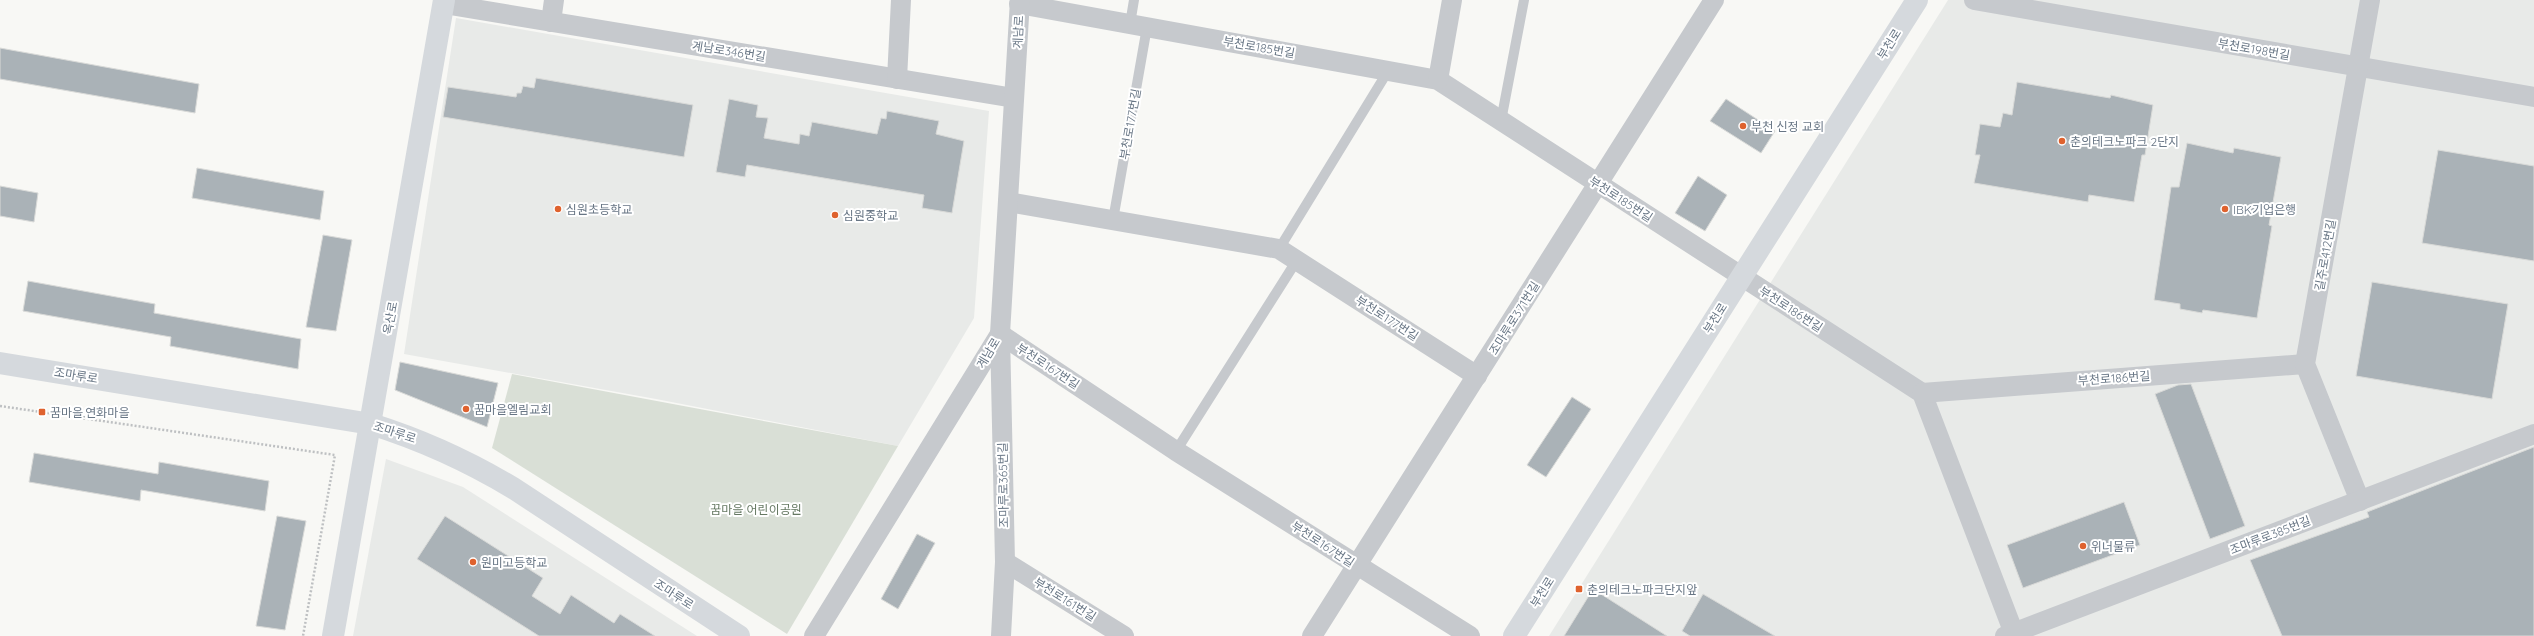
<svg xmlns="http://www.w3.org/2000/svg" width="2534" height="636" viewBox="0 0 2534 636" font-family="Quicksand,'Noto Sans KR',sans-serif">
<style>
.built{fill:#e8eae8}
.green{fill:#d9dfd6}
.building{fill:#aab2b7;stroke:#d9dad8}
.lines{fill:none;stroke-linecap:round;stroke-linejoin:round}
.path{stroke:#bec0c2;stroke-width:2.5;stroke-dasharray:2 2;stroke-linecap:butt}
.lane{stroke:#c6c9cd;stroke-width:10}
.street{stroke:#c6c9cd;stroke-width:20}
.secondary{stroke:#d5d9dd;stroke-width:22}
.primary{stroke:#d5d9dd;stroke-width:22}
.poi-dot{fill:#df622e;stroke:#fff;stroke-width:1.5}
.labels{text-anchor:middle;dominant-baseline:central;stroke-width:4;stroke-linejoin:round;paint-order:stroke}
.street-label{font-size:12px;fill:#687685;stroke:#fff}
.poi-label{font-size:12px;fill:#687685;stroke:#fff;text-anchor:start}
.park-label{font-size:12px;fill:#657862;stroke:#fff}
</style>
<rect width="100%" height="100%" fill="#f8f8f5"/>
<g class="built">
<polygon points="1948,0 2534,0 2534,636 1549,636"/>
<polygon points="456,18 989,111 974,318 898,446 656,399 404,354"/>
<polygon points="386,459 463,487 697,636 353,636"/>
</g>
<polygon class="green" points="512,374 898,446 787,634 492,448"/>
<g class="building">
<polygon points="0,48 199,84 195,113 0,79"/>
<polygon points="536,78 693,105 684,157 443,117 448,87 516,97 517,93 521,93 523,86 534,88"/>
<polygon points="2017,82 2110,98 2111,95 2153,105 2145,155 2142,155 2134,202 2089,195 2088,202 1974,183 1980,155 1975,155 1980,124 2000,127 2003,113 2012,115"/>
<polygon points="729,99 758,105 756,117 768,118 764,138 799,144 800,134 809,136 812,122 877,134 881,118 886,119 887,111 939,121 936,134 964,141 952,213 922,208 924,195 747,165 745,177 716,172"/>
<polygon points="1726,99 1775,131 1761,153 1710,121"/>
<polygon points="2187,143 2233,153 2234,148 2281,157 2269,225 2272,226 2257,318 2203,310 2202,313 2180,309 2180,304 2154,300 2171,187 2179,187"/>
<polygon points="2438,150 2534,166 2534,261 2422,243"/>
<polygon points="197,168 324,191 320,220 192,198"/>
<polygon points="1698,176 1727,195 1705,231 1675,213"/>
<polygon points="0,186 38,193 34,222 0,216"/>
<polygon points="323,235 352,240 336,331 306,327"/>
<polygon points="28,281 155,304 154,313 301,339 298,369 170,346 171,337 23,311"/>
<polygon points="2372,282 2508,304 2492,399 2356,376"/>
<polygon points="400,362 498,383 487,427 395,390"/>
<polygon points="2191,384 2245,526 2210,539 2155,394 2178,385"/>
<polygon points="1572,397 1591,409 1546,477 1527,465"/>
<polygon points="2534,447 2534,636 2282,636 2250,560 2369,517 2367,512"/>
<polygon points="34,453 158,474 159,462 269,481 265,511 141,490 140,501 29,482"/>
<polygon points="2124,502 2140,545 2023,588 2007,545"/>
<polygon points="277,516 306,521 285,630 256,626"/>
<polygon points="445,516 543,578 532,596 560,614 571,595 614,623 620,614 655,636 539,636 417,559"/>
<polygon points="917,534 935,543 898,609 881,599"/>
<polygon points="1593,589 1667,636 1564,636"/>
<polygon points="1703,594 1775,636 1690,636 1682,631"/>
</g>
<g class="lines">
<polyline class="path" points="0,406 335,455 303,636"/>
<g class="lane">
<polyline points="1130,24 1134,0"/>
<polyline points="1501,121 1524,0"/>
<polyline points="1113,220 1147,27"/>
<polyline points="1279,249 1388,71"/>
<polyline points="1176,451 1297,260"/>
</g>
<g class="street">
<polyline points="1974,0 2534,97"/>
<polyline points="444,4 1014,98"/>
<polyline points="1019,4 1438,80 1922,393 2015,636"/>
<polyline points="551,22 554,0"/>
<polyline points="897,79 901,0"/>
<polyline points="1438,80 1452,0"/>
<polyline points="1008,202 1279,249 1477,376"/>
<polyline points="1000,334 1176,451 1470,636"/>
<polyline points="1922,393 2305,364"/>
<polyline points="2360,501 2305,364 2370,0"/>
<polyline points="1005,562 1124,636"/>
<polyline points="814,636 1000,334"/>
<polyline points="1001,636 1005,562 1000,334 1020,0"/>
<polyline points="1312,636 1714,0"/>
<polyline points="2005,636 2534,434"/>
</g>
<g class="secondary">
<path d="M0 363 371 424C422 440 468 461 513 488L739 636"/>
<polyline points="333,636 444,0"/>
</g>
<polyline class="primary" points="1514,636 1917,0"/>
</g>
<g class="poi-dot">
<circle cx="1743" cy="126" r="4"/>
<circle cx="2062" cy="141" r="4"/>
<circle cx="558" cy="209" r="4"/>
<circle cx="2225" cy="209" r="4"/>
<circle cx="835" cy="215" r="4"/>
<circle cx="466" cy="409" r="4"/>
<rect x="38" y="408" width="8" height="8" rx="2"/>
<circle cx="2083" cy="546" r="4"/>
<circle cx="473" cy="562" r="4"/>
<rect x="1575" y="585" width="8" height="8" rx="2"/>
</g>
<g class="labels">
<g class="street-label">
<text transform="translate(1018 32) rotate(-87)">계남로</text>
<text transform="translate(1889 44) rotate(-58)">부천로</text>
<text transform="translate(1259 47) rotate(10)">부천로185번길</text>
<text transform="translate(2254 49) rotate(10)">부천로198번길</text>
<text transform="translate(729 51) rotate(9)">계남로346번길</text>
<text transform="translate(1130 124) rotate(-80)">부천로177번길</text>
<text transform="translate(1621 199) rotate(33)">부천로185번길</text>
<text transform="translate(2325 255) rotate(-80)">길주로412번길</text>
<text transform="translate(1791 309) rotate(33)">부천로186번길</text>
<text transform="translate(390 318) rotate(-80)">옥산로</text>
<text transform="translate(1387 318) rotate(33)">부천로177번길</text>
<text transform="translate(1514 318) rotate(-58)">조마루로371번길</text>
<text transform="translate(1715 318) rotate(-58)">부천로</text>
<text transform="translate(988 353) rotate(-59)">계남로</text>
<text transform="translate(1048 366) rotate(33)">부천로167번길</text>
<text transform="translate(76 375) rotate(9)">조마루로</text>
<text transform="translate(2114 378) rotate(-4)">부천로186번길</text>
<text transform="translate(395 432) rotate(18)">조마루로</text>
<text transform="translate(1003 485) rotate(-91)">조마루로365번길</text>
<text transform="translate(2270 535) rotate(-21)">조마루로385번길</text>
<text transform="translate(1323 544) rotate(33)">부천로167번길</text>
<text transform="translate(1542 592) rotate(-58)">부천로</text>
<text transform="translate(674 594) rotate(33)">조마루로</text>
<text transform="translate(1065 599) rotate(32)">부천로161번길</text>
</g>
<g class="poi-label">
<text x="1751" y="126">부천 신정 교회</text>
<text x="2070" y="141">춘의테크노파크 2단지</text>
<text x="566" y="209">심원초등학교</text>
<text x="2233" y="209">IBK기업은행</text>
<text x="843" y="215">심원중학교</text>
<text x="474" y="409">꿈마을엘림교회</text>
<text x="50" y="412">꿈마을.연화마을</text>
<text x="2091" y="546">위너물류</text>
<text x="481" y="562">원미고등학교</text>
<text x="1587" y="589">춘의테크노파크단지앞</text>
</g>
<g class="park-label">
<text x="756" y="509">꿈마을 어린이공원</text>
</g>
</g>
</svg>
